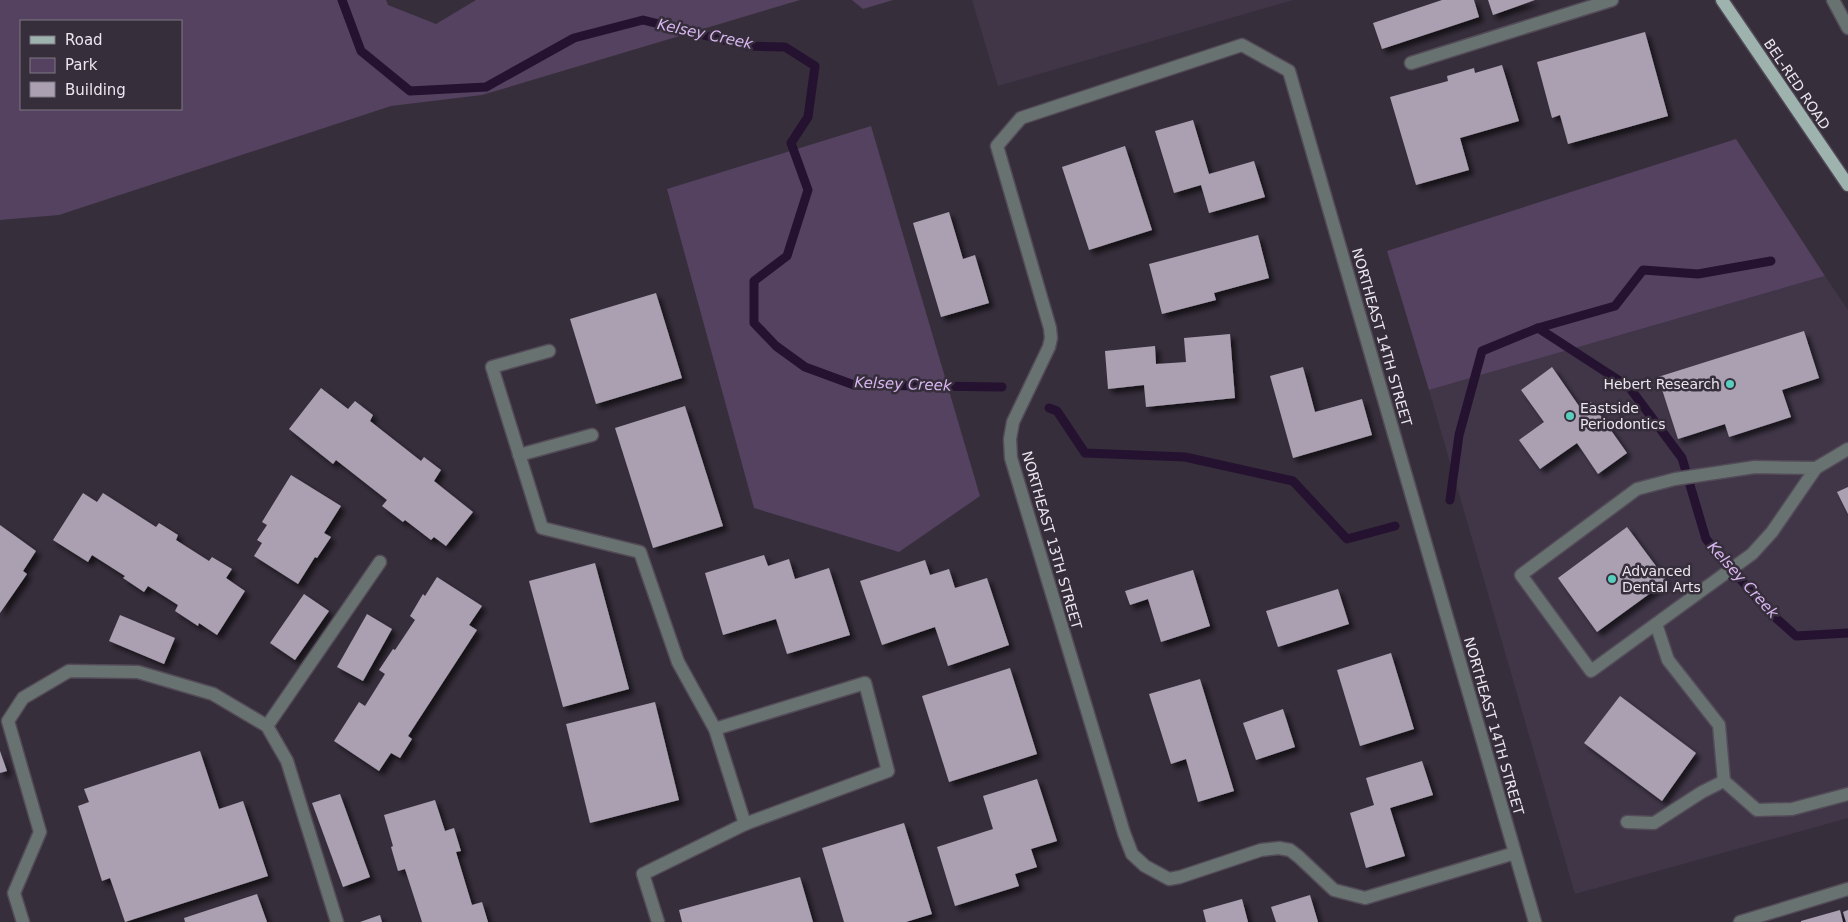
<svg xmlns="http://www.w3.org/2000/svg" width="1848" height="922" viewBox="0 0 1848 922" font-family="'DejaVu Sans',sans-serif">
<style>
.built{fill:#403648}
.green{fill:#544260;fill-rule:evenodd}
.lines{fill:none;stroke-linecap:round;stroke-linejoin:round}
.stream{stroke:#251230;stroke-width:9}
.building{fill:#aaa0b1;filter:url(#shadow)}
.minor-casing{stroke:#534b58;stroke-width:15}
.major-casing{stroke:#534b58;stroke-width:15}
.minor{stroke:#687270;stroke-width:12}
.major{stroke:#9eb2ae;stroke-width:12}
.poi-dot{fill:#5acebe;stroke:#362e3b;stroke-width:2}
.labels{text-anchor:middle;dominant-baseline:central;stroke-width:5;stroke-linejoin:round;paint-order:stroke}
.street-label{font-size:14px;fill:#ebe6ef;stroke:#362e3b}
.poi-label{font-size:14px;fill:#ebe6ef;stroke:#362e3b;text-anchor:start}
.water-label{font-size:15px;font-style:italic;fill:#d9b6f1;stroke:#362e3b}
</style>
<defs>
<filter id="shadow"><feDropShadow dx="4.5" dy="4.5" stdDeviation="2.5" flood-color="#0009"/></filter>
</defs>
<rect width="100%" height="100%" fill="#362e3b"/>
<g class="built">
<polygon points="972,0 1293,0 998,86"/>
<polygon points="1825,276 1848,310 1848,818 1575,894 1429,390"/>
</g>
<g class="green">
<path d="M0 0H386L388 5 436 24 476 0H800L482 95 391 106 59 215 0 220ZM21 21H181V109H21Z"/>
<polygon points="852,0 893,0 863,9"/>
<polygon points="871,126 980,496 899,552 754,508 667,189"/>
<polygon points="1736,139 1825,276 1429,390 1387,251"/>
</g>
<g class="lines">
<g class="stream">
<polyline points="342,0 361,51 410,91 486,87 574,38 643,20 747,46 785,47 815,66 808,117 791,143 808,190 787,256 754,281 754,323 776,346 805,367 854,385 1002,387"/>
<polyline points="1538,328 1615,306 1643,270 1698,274 1771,261"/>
<polyline points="1049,408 1057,411 1085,453 1185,457 1293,481 1347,539 1395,526"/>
<polyline points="1450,500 1459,435 1482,351 1538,328 1629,387 1682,458 1706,539 1766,609 1796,636 1848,633"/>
</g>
</g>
<g class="building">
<polygon points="1442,0 1474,0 1479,17 1382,49 1373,23"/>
<polygon points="1488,0 1535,0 1493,15"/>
<polygon points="1645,32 1668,116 1568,144 1560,115 1552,118 1537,62"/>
<polygon points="1502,65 1519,121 1460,138 1469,170 1416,185 1390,97 1448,81 1447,76 1474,68 1475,73"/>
<polygon points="1193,120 1209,174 1254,161 1265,197 1209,213 1201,185 1174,193 1155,131"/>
<polygon points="1125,146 1152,230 1089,250 1062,167"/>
<polygon points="949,212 963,259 975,255 989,303 941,317 913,223"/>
<polygon points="1258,235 1269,278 1214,293 1216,300 1162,314 1149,264"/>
<polygon points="656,293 682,378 596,404 570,319"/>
<polygon points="1804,331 1819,378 1782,390 1791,417 1729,437 1725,424 1678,439 1658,377"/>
<polygon points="1230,334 1235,398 1146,407 1144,385 1108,389 1105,351 1155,346 1156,364 1186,362 1184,338"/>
<polygon points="1303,367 1315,412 1362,399 1372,435 1293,458 1270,376"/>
<polygon points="1552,367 1581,409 1591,402 1627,453 1598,474 1577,443 1540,469 1519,440 1544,422 1521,390"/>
<polygon points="321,388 348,409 355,401 373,415 370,421 421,461 424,457 441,470 434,481 473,512 446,546 434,537 431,540 405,520 403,522 382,506 387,500 336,460 333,464 289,429"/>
<polygon points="685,406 723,526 653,548 615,428"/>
<polygon points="291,475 341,506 324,533 331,537 317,558 315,557 298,584 254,556 262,543 257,540 267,525 262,522"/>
<polygon points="1848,487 1848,514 1837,492"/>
<polygon points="83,493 97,502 103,493 156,527 159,523 178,535 176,540 209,561 212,557 232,569 226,578 245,591 217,635 199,623 198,626 175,611 178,605 148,586 144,592 123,578 125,576 92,555 88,562 53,540"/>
<polygon points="0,525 36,551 23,571 27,574 0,613"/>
<polygon points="1627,527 1667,581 1597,632 1558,578"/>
<polygon points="764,555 768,566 789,559 795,579 829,568 850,635 787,654 776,619 723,635 705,573"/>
<polygon points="925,560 930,575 949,569 955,588 987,578 1009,645 948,666 935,627 882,645 860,581"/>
<polygon points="595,563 629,689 563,707 529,581"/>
<polygon points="1193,570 1210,626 1161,642 1148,599 1130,605 1125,591"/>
<polygon points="437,577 482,606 469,625 477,630 408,736 412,739 400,758 391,753 379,771 334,741 359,702 365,706 385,674 379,670 393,649 395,650 415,620 410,616 423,594 425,596"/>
<polygon points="1338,589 1349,624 1278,647 1266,611"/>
<polygon points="304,594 329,611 295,660 270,643"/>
<polygon points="367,614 392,629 363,681 337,667"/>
<polygon points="120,615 175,638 164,664 109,641"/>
<polygon points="1391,653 1414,729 1360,746 1337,670"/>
<polygon points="1010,668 1037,754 949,782 922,696"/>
<polygon points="1200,679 1234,791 1198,802 1186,759 1171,764 1149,694"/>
<polygon points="1620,696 1696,753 1662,801 1584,743"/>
<polygon points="655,702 679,800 590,823 566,724"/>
<polygon points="1283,709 1295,747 1256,760 1243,723"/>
<polygon points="0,751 7,771 0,773"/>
<polygon points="200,751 219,809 243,801 268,876 125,922 110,878 102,881 78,806 89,802 84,789"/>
<polygon points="1422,761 1433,795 1390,808 1405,856 1366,868 1350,813 1374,805 1366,778"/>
<polygon points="1037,779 1057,841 1031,849 1037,867 1015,874 1019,886 955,906 937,847 993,829 983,796"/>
<polygon points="340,794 370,877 343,887 312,803"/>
<polygon points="435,800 445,831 454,828 461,851 456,852 472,905 482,902 488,922 422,922 405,869 398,871 391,847 393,846 384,815"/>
<polygon points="904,823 932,914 906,922 844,922 822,848"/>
<polygon points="800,877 813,922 682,922 679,910"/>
<polygon points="257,894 267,922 185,922 184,918"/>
<polygon points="1310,895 1318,922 1276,922 1271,907"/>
<polygon points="1242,899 1248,922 1206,922 1203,910"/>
<polygon points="1840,910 1843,922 1801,922 1801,921"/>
<polygon points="1848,910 1848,922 1846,922 1843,912"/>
<polygon points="380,915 382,922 360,922"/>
</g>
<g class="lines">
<g class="minor-casing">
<g id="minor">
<polyline points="1833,0 1848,28"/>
<polyline points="1411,63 1612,0"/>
<polyline points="549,351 492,367 542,528 640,552 678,662 715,729 745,824 643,874 658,922"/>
<polyline points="519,455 592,435"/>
<polyline points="1816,468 1772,532 1752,554 1591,671 1521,575 1637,489 1675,479 1755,467 1816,468 1848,449"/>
<polyline points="267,726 380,562"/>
<polyline points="715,729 865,683 888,771 745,824"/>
<polyline points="1724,781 1757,810 1792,809 1848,794"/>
<polyline points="1627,822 1654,823 1702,792 1724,781 1719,725 1668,660 1656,624"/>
<polyline points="1515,853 1365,898 1334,890 1299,857 1290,850 1279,848 1261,850 1180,877 1169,879 1145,866 1132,854 1124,833 1011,458 1010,439 1013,422 1049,347 1051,338 1050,328 997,146 1021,118 1242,45 1289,71 1535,922"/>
<polyline points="23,922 14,893 40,832 8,721 23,698 69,671 138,672 213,694 267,726 287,761 337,922"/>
<polyline points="1740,922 1848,889"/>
</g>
</g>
<g class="major-casing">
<polyline id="major" points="1722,0 1848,185"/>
</g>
<use href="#minor" class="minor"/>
<use href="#major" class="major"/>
</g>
<g class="poi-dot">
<circle cx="1730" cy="384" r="5"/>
<circle cx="1570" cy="416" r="5"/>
<circle cx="1612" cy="579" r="5"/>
</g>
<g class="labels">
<g class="street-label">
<text transform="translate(1797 84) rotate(56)">BEL-RED ROAD</text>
<text transform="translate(1382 337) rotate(74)">NORTHEAST 14TH STREET</text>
<text transform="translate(1052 540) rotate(74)">NORTHEAST 13TH STREET</text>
<text transform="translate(1494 726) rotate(74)">NORTHEAST 14TH STREET</text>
</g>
<g class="poi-label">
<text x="1720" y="384" text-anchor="end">Hebert Research</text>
<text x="1580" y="408">Eastside<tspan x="1580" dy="16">Periodontics</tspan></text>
<text x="1622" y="571">Advanced<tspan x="1622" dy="16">Dental Arts</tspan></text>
</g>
<g class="water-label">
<text transform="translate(705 34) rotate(12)">Kelsey Creek</text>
<text transform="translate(903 384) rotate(2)">Kelsey Creek</text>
<text transform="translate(1743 580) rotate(48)">Kelsey Creek</text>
</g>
</g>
<rect x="20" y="20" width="162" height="90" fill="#362e3b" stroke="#7e7883"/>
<rect x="30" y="36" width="25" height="8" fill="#9eb2ae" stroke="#7e7883"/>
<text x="65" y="45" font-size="15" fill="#ebe6ef">Road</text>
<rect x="30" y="58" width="25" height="15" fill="#544260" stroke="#7e7883"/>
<text x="65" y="70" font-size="15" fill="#ebe6ef">Park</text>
<rect x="30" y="82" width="25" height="15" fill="#aaa0b1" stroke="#7e7883"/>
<text x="65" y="95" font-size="15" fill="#ebe6ef">Building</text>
</svg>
